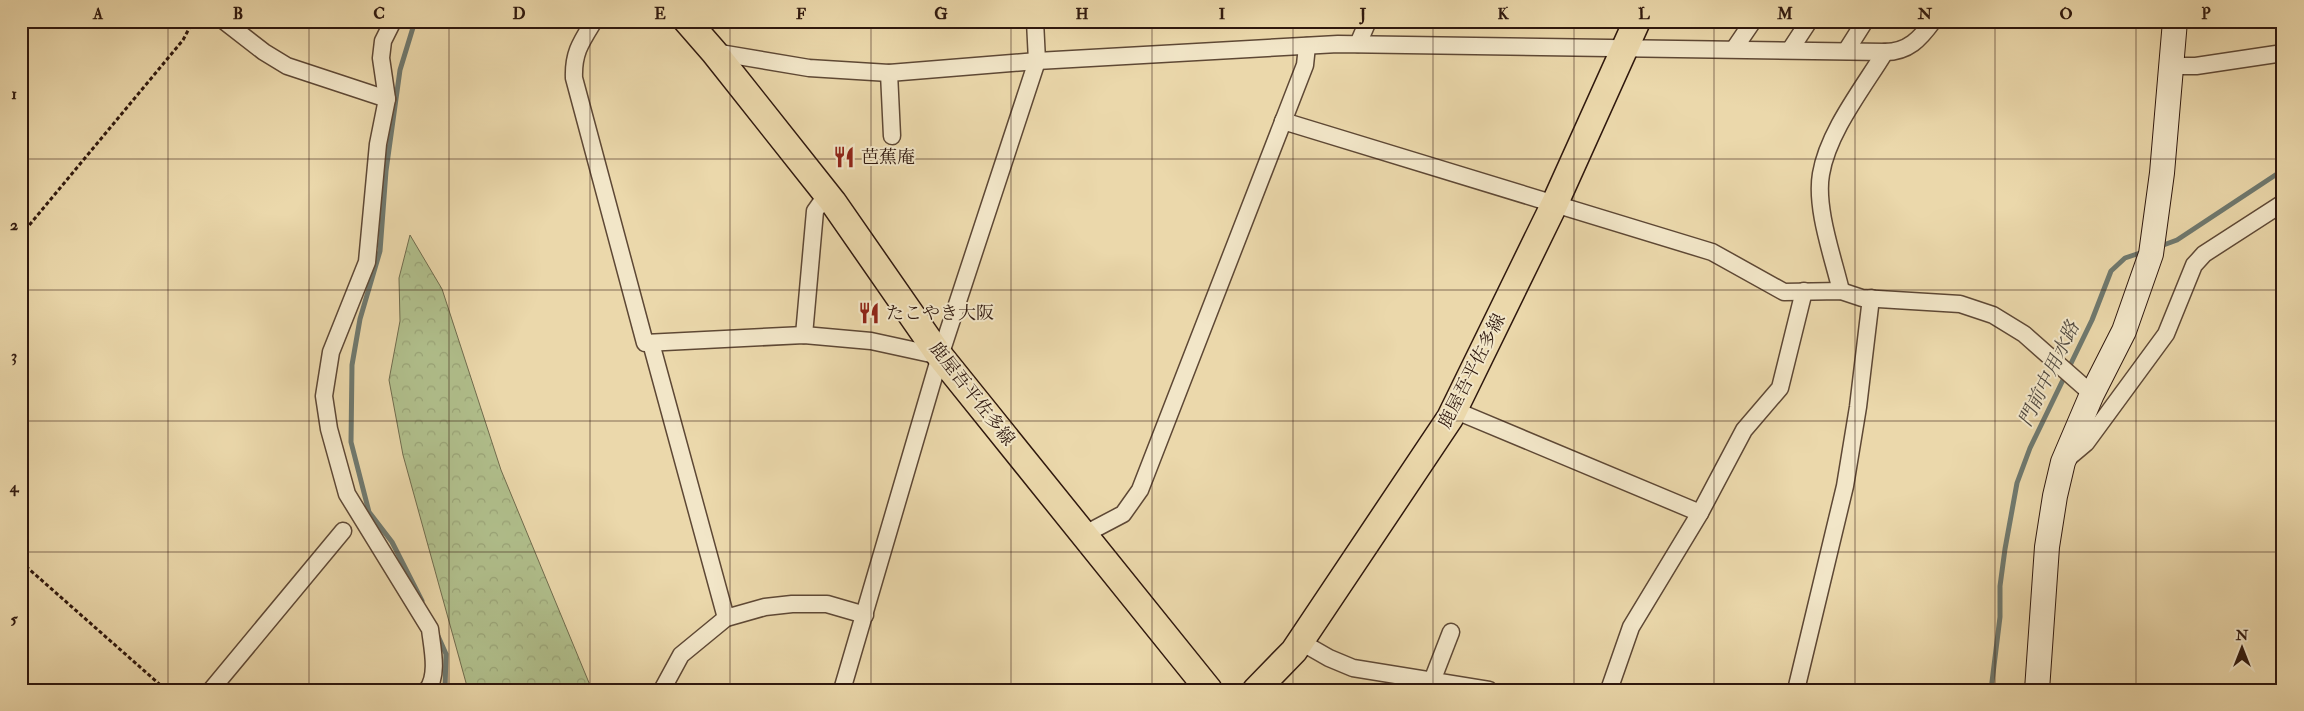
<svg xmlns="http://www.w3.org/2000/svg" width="2304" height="711" viewBox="0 0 2304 711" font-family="'IM FELL Double Pica','Noto Serif JP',serif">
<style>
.forest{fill:url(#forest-crowns);stroke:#706c4e}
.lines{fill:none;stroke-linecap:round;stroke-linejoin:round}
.stream{stroke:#6f796f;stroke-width:5}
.street-casing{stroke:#5e4835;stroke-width:19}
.secondary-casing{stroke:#2f180e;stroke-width:26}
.primary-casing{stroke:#2f180e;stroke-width:29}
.path{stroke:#2f180e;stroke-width:3;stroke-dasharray:4 2.5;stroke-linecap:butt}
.street{stroke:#f2e6c8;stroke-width:16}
.secondary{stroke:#f2e6c8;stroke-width:24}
.primary{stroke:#ebd8ab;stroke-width:26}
.grid{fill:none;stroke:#2f180e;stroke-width:1;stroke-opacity:0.55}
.labels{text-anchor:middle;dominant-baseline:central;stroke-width:4;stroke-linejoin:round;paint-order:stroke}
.poi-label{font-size:18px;fill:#2f180e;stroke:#f2e6c8;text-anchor:start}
.street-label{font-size:18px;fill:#2f180e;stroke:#f2e6c8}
.water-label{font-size:19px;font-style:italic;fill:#4f483f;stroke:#f2e6c8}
.neatline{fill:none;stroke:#2f180e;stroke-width:2}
.grid-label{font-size:16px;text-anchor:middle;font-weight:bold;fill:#2f180e}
</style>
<defs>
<pattern id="forest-crowns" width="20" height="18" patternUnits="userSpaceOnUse" patternTransform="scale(1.25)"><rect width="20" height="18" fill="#b1c08d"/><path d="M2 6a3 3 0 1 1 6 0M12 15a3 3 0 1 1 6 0" fill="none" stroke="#99a478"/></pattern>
</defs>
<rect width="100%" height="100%" fill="#ebd8ab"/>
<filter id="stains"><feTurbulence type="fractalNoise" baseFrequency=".004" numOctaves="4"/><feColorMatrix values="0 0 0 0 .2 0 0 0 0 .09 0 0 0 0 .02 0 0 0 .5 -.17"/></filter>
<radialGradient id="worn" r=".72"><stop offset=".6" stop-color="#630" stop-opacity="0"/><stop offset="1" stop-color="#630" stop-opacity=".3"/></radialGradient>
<g class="forest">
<polygon points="883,21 957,21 948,25"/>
<polygon points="410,235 442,289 501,470 592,690 468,690 403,455 389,380 400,321 399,278"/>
</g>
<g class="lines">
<g class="stream">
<polyline points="415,21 400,70 386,171 380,251 360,319 352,365 351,442 369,512 392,542 422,601"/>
<polyline points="2158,247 2177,240 2283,170"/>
<polyline points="438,636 446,654 445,690"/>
<polyline points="1991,690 2000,617 2000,586 2005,549 2017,483 2030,448 2092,320 2111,271 2125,258 2143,252"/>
</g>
<g class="street-casing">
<g id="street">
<polyline points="224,21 264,52 287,66 387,99"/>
<path d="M393 21 383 41 381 58 387 99 378 144 367 262 331 352 324 396 329 429 347 494 430 629C432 647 439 675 427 690"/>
<path d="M594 21C581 42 573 53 574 78L645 343 804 335 871 341 940 356"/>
<polyline points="1358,44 1368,21"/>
<polyline points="1734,49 1753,21"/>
<polyline points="1790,50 1809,21"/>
<polyline points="1846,51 1865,21"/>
<path d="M714 52 809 68 889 73 1037 61 1338 44 1885 52C1908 52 1920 39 1933 21"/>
<polyline points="2171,66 2196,66 2283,53"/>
<polyline points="889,73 892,136"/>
<polyline points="1283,121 1712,252 1784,292 1841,291 1862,298 1960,304 1993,315 2024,334 2092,394"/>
<path d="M1841 291C1833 257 1815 208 1821 174 1828 132 1863 88 1885 52"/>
<polyline points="804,335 815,211 827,194"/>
<polyline points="651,343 726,618"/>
<polyline points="1454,410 1700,513 1744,430 1780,388 1804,291"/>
<polyline points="2067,459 2086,443 2166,334 2194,265 2204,254 2283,203"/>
<polyline points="1085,534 1123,514 1140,490 1305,65 1307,46"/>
<polyline points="1301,642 1329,658 1353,668 1489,690"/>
<polyline points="1432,681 1451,632"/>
<polyline points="211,690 343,531"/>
<polyline points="662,690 681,655 726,618 765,607 792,604 827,604 865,615"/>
<polyline points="842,690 940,356 1037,61 1035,21"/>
<polyline points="1609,690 1631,627 1700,513"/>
<polyline points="1796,690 1845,486 1858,407 1871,298"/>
</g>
</g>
<g class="secondary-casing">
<polyline id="secondary" points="2037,690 2047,547 2055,496 2063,462 2092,394 2124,331 2151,254 2162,173 2175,21"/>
</g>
<g class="primary-casing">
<g id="primary">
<polyline points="687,21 714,52 833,202 940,356 1209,690"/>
<polyline points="1256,690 1294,651 1450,418 1555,203 1637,21"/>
</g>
</g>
<g class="path">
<polyline points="21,235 183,40 193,21"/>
<polyline points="21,562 166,690"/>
</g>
<use href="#street" class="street"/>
<use href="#secondary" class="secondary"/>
<use href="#primary" class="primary"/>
</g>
<path class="grid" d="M168 21V690M309 21V690M449 21V690M590 21V690M730 21V690M871 21V690M1011 21V690M1152 21V690M1293 21V690M1433 21V690M1574 21V690M1714 21V690M1855 21V690M1995 21V690M2136 21V690M21 159H2283M21 290H2283M21 421H2283M21 552H2283"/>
<defs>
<g id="restaurant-bare" transform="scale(1.725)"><path d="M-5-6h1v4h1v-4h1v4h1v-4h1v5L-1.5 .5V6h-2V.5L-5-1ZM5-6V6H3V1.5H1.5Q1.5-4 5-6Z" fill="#8f2418" stroke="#f2e6c8" stroke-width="2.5" paint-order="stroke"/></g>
</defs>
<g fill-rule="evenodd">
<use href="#restaurant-bare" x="844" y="157"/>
<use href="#restaurant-bare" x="869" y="313"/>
</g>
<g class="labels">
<g class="poi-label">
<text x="861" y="157">芭蕉庵</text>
<text x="886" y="313">たこやき大阪</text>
</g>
<g class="street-label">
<text transform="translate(1472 371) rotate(-63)">鹿屋吾平佐多線</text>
<text transform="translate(972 394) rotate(52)">鹿屋吾平佐多線</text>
</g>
<g class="water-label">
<text transform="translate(2049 374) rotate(-64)">門前中用水路</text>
</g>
</g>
<rect width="2304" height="711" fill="none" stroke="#ebd8ab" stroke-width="55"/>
<g transform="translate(2242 648)" stroke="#f2e6c8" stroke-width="4" paint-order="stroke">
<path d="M0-4L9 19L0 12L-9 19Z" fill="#2f180e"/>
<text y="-8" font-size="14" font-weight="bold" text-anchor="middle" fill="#2f180e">N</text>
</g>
<rect x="28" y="28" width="2248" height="656" class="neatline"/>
<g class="grid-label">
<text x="98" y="19">A</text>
<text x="238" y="19">B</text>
<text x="379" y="19">C</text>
<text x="519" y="19">D</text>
<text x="660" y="19">E</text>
<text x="801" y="19">F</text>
<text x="941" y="19">G</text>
<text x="1082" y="19">H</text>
<text x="1222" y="19">I</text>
<text x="1363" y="19">J</text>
<text x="1503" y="19">K</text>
<text x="1644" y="19">L</text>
<text x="1785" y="19">M</text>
<text x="1925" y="19">N</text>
<text x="2066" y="19">O</text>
<text x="2206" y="19">P</text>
<text x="14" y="99">1</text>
<text x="14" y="230">2</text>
<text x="14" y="361">3</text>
<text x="14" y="492">4</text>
<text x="14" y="624">5</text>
</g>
<rect width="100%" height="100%" filter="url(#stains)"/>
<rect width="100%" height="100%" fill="url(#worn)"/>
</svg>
